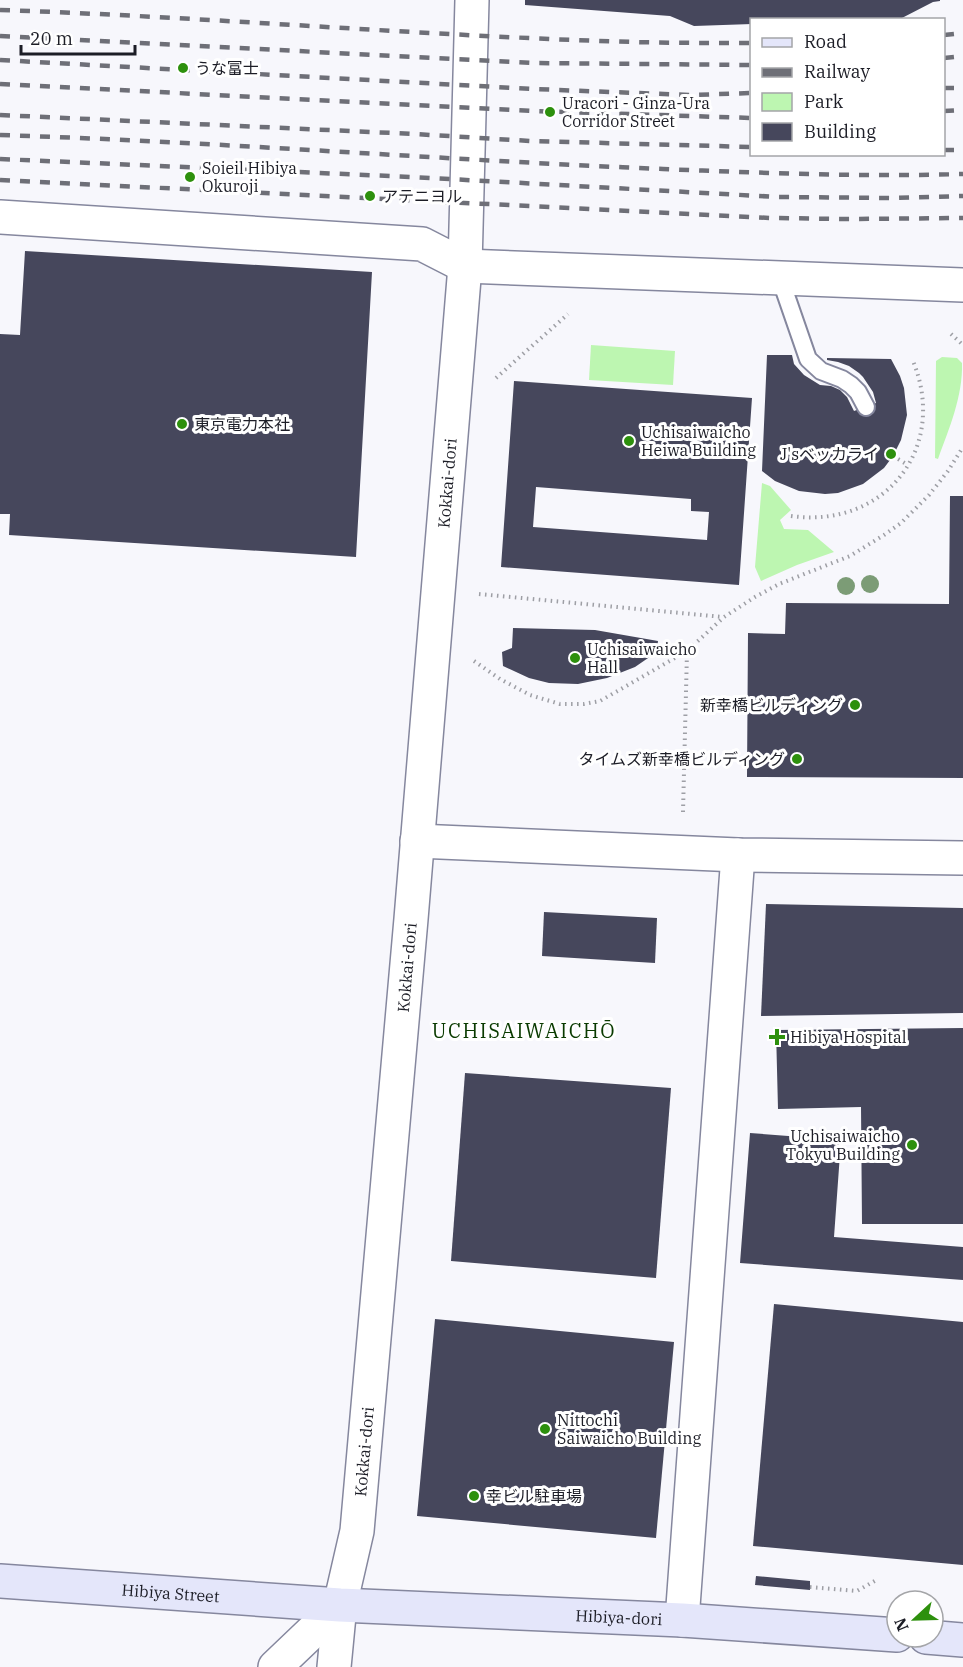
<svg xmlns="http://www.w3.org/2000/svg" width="963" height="1667" viewBox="0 0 963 1667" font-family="'IBM Plex Serif','Noto Sans JP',serif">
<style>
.green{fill:#bdf6b1}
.building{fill:#46475c;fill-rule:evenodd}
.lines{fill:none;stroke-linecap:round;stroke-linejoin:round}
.service-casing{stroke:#85879e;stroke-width:20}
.minor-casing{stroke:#85879e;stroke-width:36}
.tertiary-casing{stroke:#85879e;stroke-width:36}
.secondary-casing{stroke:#85879e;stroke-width:36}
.path{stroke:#9e9fa5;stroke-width:4;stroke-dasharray:1.5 4.5;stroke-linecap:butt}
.service{stroke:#fff;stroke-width:16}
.minor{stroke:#fff;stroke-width:33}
.tertiary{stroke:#fff;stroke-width:33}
.secondary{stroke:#e4e6fa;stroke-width:33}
.rail{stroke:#6e6f77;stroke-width:4.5;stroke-dasharray:10 10;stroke-linecap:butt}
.tree{fill:#7c9c76}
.poi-dot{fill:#2d900d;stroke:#fff;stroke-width:2}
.labels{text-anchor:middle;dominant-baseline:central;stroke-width:6;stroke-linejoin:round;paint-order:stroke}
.poi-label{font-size:16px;fill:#1c1d26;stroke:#fff;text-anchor:start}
.street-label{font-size:16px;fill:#1c1d26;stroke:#fff}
.quarter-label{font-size:20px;letter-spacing:1.5px;fill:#0a3b00;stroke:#fff}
</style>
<rect width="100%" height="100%" fill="#f7f7fc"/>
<g class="green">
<polygon points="591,345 675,351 673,385 589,380"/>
<path d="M942 357 957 358 962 363C963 396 949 429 938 459L935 458 936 361Z"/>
<polygon points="762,483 770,486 791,510 780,520 784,529 808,530 834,552 797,565 761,581 755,567"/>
</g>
<g class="building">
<polygon points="525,0 940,0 940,1 933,2 900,19 752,20 752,24 694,26 670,16 525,5"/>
<polygon points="25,251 372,272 356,557 9,535 10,514 0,514 0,334 20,335"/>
<polygon points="767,355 792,355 794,364 804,375 820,385 831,386 840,390 847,397 854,411 876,403 873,392 863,377 859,373 849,366 838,362 827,360 827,358 891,359 900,376 904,388 907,415 901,440 893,456 884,468 863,484 838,493 825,494 799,491 775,481 762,471"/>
<path d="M514 381 752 398 739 585 501 567ZM536 487 691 499V511L709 512 707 540 533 527Z"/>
<polygon points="950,496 963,496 963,778 747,777 748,633 785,634 786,603 949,604"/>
<polygon points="513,628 595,630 658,641 657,649 651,656 635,667 607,678 578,684 549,683 529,678 503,666 502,652 512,648"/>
<polygon points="766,904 963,908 963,1013 761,1016"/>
<polygon points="544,912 657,918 655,963 542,956"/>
<polygon points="963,1028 963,1224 862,1224 861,1107 778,1109 776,1030"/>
<polygon points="465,1073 671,1088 656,1278 451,1261"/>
<polygon points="750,1133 841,1140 834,1237 963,1247 963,1280 740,1263"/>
<polygon points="774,1304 963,1322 963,1565 753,1546"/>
<polygon points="435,1319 674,1342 656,1538 417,1516"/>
<polygon points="756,1576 810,1581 810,1590 755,1585"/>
</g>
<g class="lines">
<g class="service-casing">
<polyline id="service" points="780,278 808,359 821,371 842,379 851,385 858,392 866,407"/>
</g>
<g class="minor-casing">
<g id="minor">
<polyline points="0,217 422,244 465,266 963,285"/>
<polyline points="682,1620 738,855"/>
</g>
</g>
<g class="tertiary-casing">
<g id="tertiary">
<polyline points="417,841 738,855 963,858"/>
<polyline points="275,1667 340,1605"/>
<path id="s1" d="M334 1667 340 1605 357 1531 411 919 459 339 465 266 472 0"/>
</g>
</g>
<g class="secondary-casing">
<g id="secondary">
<path id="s2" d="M0 1581 340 1605 682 1620 897 1635"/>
<polyline points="926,1637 963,1640"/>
</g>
</g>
<g class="path">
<polyline points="951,334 963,345"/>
<polyline points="496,378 568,314"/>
<polyline points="893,456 908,465"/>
<path d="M791 516C884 529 949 449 913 361"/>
<polyline points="479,594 723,617"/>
<polyline points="474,661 500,679 530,695 560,704 584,704 600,701 687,651 724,617 755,597 779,584 850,556 884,535 901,523 929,495 948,471 963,447"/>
<polyline points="683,812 687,652"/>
<polyline points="810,1587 857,1591 878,1579"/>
</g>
<use href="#service" class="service"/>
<use href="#minor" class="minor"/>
<use href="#tertiary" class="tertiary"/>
<use href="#secondary" class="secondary"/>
<g class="rail">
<path d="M0 10C211 17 422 36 634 42 673 43 712 43 752 43"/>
<polyline points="944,35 963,33"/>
<polyline points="0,36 535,63 752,65"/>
<polyline points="944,58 963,56"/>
<polyline points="0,60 533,89 690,95 752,93"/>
<polyline points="0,84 532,111 752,118"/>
<polyline points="944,88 963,88"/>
<polyline points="944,111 963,110"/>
<polyline points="0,115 415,134 530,141 752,147"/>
<path d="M0 135C221 142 442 160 663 169 763 173 863 177 963 174"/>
<polyline points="944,150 963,150"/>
<polyline points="0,159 412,177 778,197 893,198 963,196"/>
<polyline points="0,180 771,218 847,219 963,218"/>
</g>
</g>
<g class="tree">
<circle cx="870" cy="584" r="9"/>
<circle cx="846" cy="586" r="9"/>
</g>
<g class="poi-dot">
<circle cx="183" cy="68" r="6"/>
<circle cx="550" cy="112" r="6"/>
<circle cx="190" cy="177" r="6"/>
<circle cx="370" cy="196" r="6"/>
<circle cx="182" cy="424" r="6"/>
<circle cx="629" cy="441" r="6"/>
<circle cx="891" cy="454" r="6"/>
<circle cx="575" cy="658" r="6"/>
<circle cx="855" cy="705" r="6"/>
<circle cx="797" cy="759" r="6"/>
<path d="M774 1028h6v6h6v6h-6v6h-6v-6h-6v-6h6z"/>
<circle cx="912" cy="1145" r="6"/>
<circle cx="545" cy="1429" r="6"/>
<circle cx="474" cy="1496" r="6"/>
</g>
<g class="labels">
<g class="poi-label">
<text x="195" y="68">うな富士</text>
<text x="562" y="103">Uracori - Ginza-Ura<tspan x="562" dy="18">Corridor Street</tspan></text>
<text x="202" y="168">Soieil Hibiya<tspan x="202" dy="18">Okuroji</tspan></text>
<text x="382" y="196">アテニヨル</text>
<text x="194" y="424">東京電力本社</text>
<text x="641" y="432">Uchisaiwaicho<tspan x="641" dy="18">Heiwa Building</tspan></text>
<text x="879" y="454" text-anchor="end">J'sベッカライ</text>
<text x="587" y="649">Uchisaiwaicho<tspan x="587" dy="18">Hall</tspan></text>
<text x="843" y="705" text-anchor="end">新幸橋ビルディング</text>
<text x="785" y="759" text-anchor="end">タイムズ新幸橋ビルディング</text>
<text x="790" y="1037">Hibiya Hospital</text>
<text x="900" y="1136" text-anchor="end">Uchisaiwaicho<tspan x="900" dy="18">Tokyu Building</tspan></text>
<text x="557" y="1420">Nittochi<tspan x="557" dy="18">Saiwaicho Building</tspan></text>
<text x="486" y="1496">幸ビル駐車場</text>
</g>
<g class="street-label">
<text stroke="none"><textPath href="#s1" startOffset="1190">Kokkai-dori</textPath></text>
<text stroke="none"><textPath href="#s1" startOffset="704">Kokkai-dori</textPath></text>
<text stroke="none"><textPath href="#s1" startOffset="218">Kokkai-dori</textPath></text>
<text stroke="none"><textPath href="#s2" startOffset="171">Hibiya Street</textPath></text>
<text stroke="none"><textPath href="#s2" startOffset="620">Hibiya-dori</textPath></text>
</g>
<g class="quarter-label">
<text x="524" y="1030">UCHISAIWAICHŌ</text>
</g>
</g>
<rect x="750" y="18" width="195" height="138" fill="#ffffff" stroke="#a4a5a8" stroke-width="1.5"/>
<rect x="762" y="38" width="30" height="9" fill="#e4e6fa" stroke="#a4a5a8" stroke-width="1.5"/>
<text x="804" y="48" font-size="18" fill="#1c1d26">Road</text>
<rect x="762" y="68" width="30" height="9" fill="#6e6f77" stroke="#a4a5a8" stroke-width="1.5"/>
<text x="804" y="78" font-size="18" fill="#1c1d26">Railway</text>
<rect x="762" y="93" width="30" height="18" fill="#bdf6b1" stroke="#a4a5a8" stroke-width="1.5"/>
<text x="804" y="108" font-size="18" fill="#1c1d26">Park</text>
<rect x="762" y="123" width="30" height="18" fill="#46475c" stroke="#a4a5a8" stroke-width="1.5"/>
<text x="804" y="138" font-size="18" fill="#1c1d26">Building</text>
<g transform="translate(915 1619) rotate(248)"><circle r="28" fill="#ffffff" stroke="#a4a5a8" stroke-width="1.5"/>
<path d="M0-4.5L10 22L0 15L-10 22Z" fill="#2d900d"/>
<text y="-9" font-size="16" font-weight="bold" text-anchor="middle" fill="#1c1d26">N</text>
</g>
<path d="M21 45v9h114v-9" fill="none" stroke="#1c1d26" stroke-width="3"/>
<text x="30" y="45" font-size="18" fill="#1c1d26" stroke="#ffffff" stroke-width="4.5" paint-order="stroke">20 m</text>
</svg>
